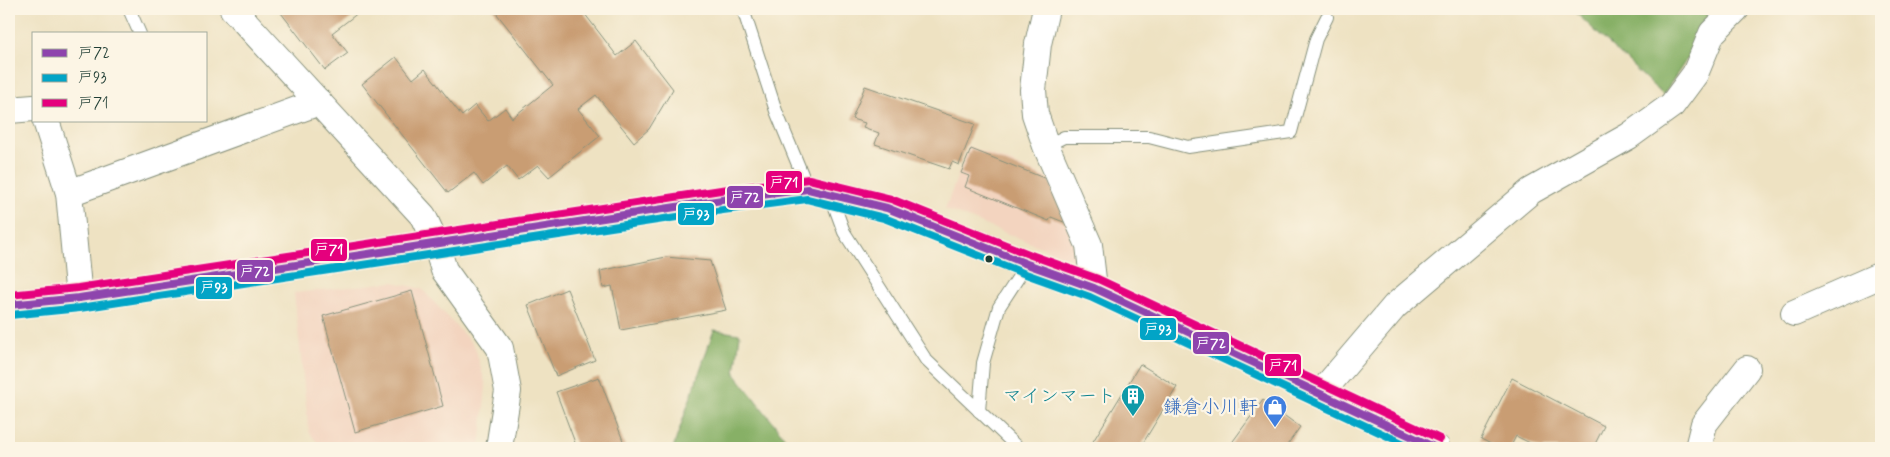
<svg xmlns="http://www.w3.org/2000/svg" width="1890" height="457" viewBox="0 0 1890 457" font-family="Mynerve,'Klee One',sans-serif">
<style>
.built{fill:#f3d4bf}
.forest{fill:#87b066;stroke:#53764d}
.building{fill:#c99d73}
.lines{fill:none;stroke-linecap:round;stroke-linejoin:round}
.lane-casing{stroke:#86907b;stroke-width:14}
.street-casing{stroke:#86907b;stroke-width:28}
.secondary-casing{stroke:#86907b;stroke-width:29}
.lane{stroke:#fff;stroke-width:12}
.street{stroke:#fff;stroke-width:26}
.secondary{stroke:#fff;stroke-width:28}
.bus-1-casing{stroke:#fcf5e5;stroke-width:11}
.bus-2-casing{stroke:#fcf5e5;stroke-width:11}
.bus-3-casing{stroke:#fcf5e5;stroke-width:11}
.bus-1{stroke:#8e44ad;stroke-width:8}
.bus-2{stroke:#02a4c6;stroke-width:8}
.bus-3{stroke:#e5007d;stroke-width:8}
.bus-dot{fill:#1f3d34;stroke:#fcf5e5;stroke-width:2}
.labels{text-anchor:middle;dominant-baseline:central;stroke-width:4.5;stroke-linejoin:round;paint-order:stroke}
.culture-label{font-size:19px;fill:#0d838f;stroke:#fcf5e5;text-anchor:end}
.shop-label{font-size:19px;fill:#366cbe;stroke:#fcf5e5;text-anchor:end}
.line-badge{stroke:#fcf5e5;stroke-width:2}
.badge-label{font-size:14px;text-anchor:middle;font-weight:bold;fill:#fff}
</style>
<rect width="100%" height="100%" fill="#fcf5e5"/>
<filter id="ink" filterUnits="userSpaceOnUse"><feTurbulence type="fractalNoise" baseFrequency=".02" numOctaves="2"/><feDisplacementMap in="SourceGraphic" scale="10" xChannelSelector="R" yChannelSelector="G"/><feConvolveMatrix kernelMatrix="1 2 1 2 8 2 1 2 1" color-interpolation-filters="sRGB"/></filter>
<filter id="wash" filterUnits="userSpaceOnUse"><feTurbulence type="fractalNoise" baseFrequency=".0096" numOctaves="4" result="noise"/><feDisplacementMap in="SourceGraphic" scale="20" xChannelSelector="R" yChannelSelector="G"/><feGaussianBlur stdDeviation="1.12" result="paint"/><feColorMatrix in="noise" values="0 0 0 0 0 0 0 0 0 0 0 0 0 0 0 0 0 1.4 0 .05"/><feComposite in="paint" operator="in"/></filter>
<g filter="url(#wash)">
<rect width="100%" height="100%" fill="#eee2c2"/>
<g class="built">
<polygon points="969,146 1051,179 1081,248 1071,259 945,209"/>
<polygon points="393,282 422,289 475,347 486,386 480,448 314,448 319,445 309,432 294,293"/>
</g>
<g class="forest">
<polygon points="1572,9 1724,9 1715,17 1663,95"/>
<polygon points="714,330 740,334 735,374 793,448 673,448"/>
</g>
<g id="blocks">
<g class="building">
<polygon points="278,9 363,9 332,33 348,53 325,70"/>
<polygon points="493,9 581,9 617,56 636,41 673,89 649,129 634,142 596,95 578,109 600,136 549,177 538,165 518,180 507,166 483,185 474,173 448,193 362,84 396,57 413,79 425,69 462,116 475,105 488,121 505,108 512,118 553,85"/>
<polygon points="865,86 975,124 959,165 952,162 949,169 875,144 879,133 863,127 865,123 852,119"/>
<polygon points="971,149 1049,180 1069,224 1051,217 1049,221 965,187 969,176 961,173"/>
<polygon points="666,257 710,261 726,310 621,330 612,286 603,288 600,271"/>
<polygon points="567,289 595,360 556,376 528,305"/>
<polygon points="412,291 443,406 355,432 323,316"/>
<polygon points="1140,364 1177,387 1140,448 1089,448"/>
<polygon points="599,377 625,446 620,448 577,448 556,392"/>
<polygon points="1512,378 1604,426 1593,448 1540,448 1516,436 1510,448 1499,448 1481,439"/>
<polygon points="1263,400 1300,427 1285,448 1228,448"/>
</g>
</g>
</g>
<g filter="url(#ink)">
<use href="#blocks" fill-opacity="0" stroke="#86907b" stroke-width="1"/>
<g class="lines">
<g class="lane-casing">
<g id="lane">
<polyline points="129,9 140,34"/>
<polyline points="743,9 776,111 808,189"/>
<polyline points="1046,146 1064,137 1149,137 1188,147 1291,132 1316,39 1327,17"/>
<polyline points="830,194 844,232 926,360 1018,448"/>
<polyline points="979,411 983,363 999,307 1027,264"/>
</g>
</g>
<g class="street-casing">
<g id="street">
<polyline points="233,9 423,216 436,244 444,270 500,348 508,391 499,448"/>
<polyline points="1046,9 1038,44 1033,90 1035,114 1046,146 1089,245 1094,288"/>
<polyline points="9,110 34,108"/>
<polyline points="46,121 69,193 79,298"/>
<polyline points="69,193 319,102"/>
<polyline points="1794,313 1881,275"/>
<polyline points="1320,394 1395,306 1531,191 1629,136 1672,105 1695,74 1712,33 1736,9"/>
<polyline points="1698,448 1704,424 1747,369"/>
</g>
</g>
<g class="secondary-casing">
<polyline id="secondary" points="9,305 79,298 436,244 475,237 722,200 808,189 887,208 1027,264 1094,288 1436,448"/>
</g>
<use href="#lane" class="lane"/>
<use href="#street" class="street"/>
<use href="#secondary" class="secondary"/>
<g class="bus-1-casing">
<polyline id="bus-1" points="9,305 79,298 722,200 808,189 887,208 1027,264 1094,288 1436,448"/>
</g>
<g class="bus-2-casing">
<polyline id="bus-2" points="10,315 80,308 723,210 807,199 884,218 1023,273 1090,297 1413,448"/>
</g>
<g class="bus-3-casing">
<polyline id="bus-3" points="9,295 78,288 721,190 809,179 891,199 1031,255 1098,279 1440,439"/>
</g>
<use href="#bus-1" class="bus-1"/>
<use href="#bus-2" class="bus-2"/>
<use href="#bus-3" class="bus-3"/>
</g>
</g>
<defs>
<g id="building-pin" transform="scale(1.25)"><path d="M0 17L-7.5 6A9.5 9.5 0 1 1 7.5 6Z" fill="#0f9aa8" stroke="#fcf5e5"/><path d="M-4-6H4V6H1V3H-1V6H-4ZM-2.5-4.3h1.7v1.8h-1.7ZM.8-4.3h1.7v1.8H.8ZM-2.5-1h1.7V.8h-1.7ZM.8-1h1.7V.8H.8Z" fill="#fff"/></g>
<g id="shop-pin" transform="scale(1.25)"><path d="M0 17L-7.5 6A9.5 9.5 0 1 1 7.5 6Z" fill="#3f7fe0" stroke="#fcf5e5"/><path d="M-5-2.5h2.3a2.7 3.5 0 0 1 5.4 0H5L5.5 6h-11ZM-1.5-2.5h3a1.5 2.3 0 0 0-3 0Z" fill="#fff"/></g>
</defs>
<g fill-rule="evenodd">
<use href="#building-pin" x="1133" y="396"/>
<use href="#shop-pin" x="1275" y="407"/>
</g>
<circle class="bus-dot" cx="989" cy="259" r="4.5"/>
<g class="labels">
<g class="culture-label">
<text x="1116" y="396">マインマート</text>
</g>
<g class="shop-label">
<text x="1258" y="407">鎌倉小川軒</text>
</g>
</g>
<g class="line-badge">
<rect x="765" y="170" width="38" height="24" rx="5" fill="#e5007d"/>
<rect x="726" y="185" width="38" height="24" rx="5" fill="#8e44ad"/>
<rect x="677" y="202" width="38" height="24" rx="5" fill="#02a4c6"/>
<rect x="310" y="238" width="38" height="24" rx="5" fill="#e5007d"/>
<rect x="236" y="259" width="38" height="24" rx="5" fill="#8e44ad"/>
<rect x="195" y="276" width="38" height="24" rx="5" fill="#02a4c6"/>
<rect x="1139" y="317" width="38" height="24" rx="5" fill="#02a4c6"/>
<rect x="1192" y="331" width="38" height="24" rx="5" fill="#8e44ad"/>
<rect x="1264" y="353" width="38" height="24" rx="5" fill="#e5007d"/>
</g>
<g class="badge-label">
<text x="784" y="187">戸71</text>
<text x="745" y="202">戸72</text>
<text x="696" y="219">戸93</text>
<text x="329" y="254">戸71</text>
<text x="255" y="276">戸72</text>
<text x="214" y="292">戸93</text>
<text x="1158" y="334">戸93</text>
<text x="1211" y="348">戸72</text>
<text x="1283" y="370">戸71</text>
</g>
<rect width="1890" height="457" fill="none" stroke="#fcf5e5" stroke-width="30"/>
<rect x="32" y="32" width="175" height="90" fill="#fcf5e5" stroke="#a4ab9e"/>
<rect x="42" y="49" width="25" height="8" fill="#8e44ad" stroke="#a4ab9e"/>
<text x="78" y="58" font-size="15" fill="#1f3d34">戸72</text>
<rect x="42" y="74" width="25" height="8" fill="#02a4c6" stroke="#a4ab9e"/>
<text x="78" y="82" font-size="15" fill="#1f3d34">戸93</text>
<rect x="42" y="99" width="25" height="8" fill="#e5007d" stroke="#a4ab9e"/>
<text x="78" y="108" font-size="15" fill="#1f3d34">戸71</text>
</svg>
